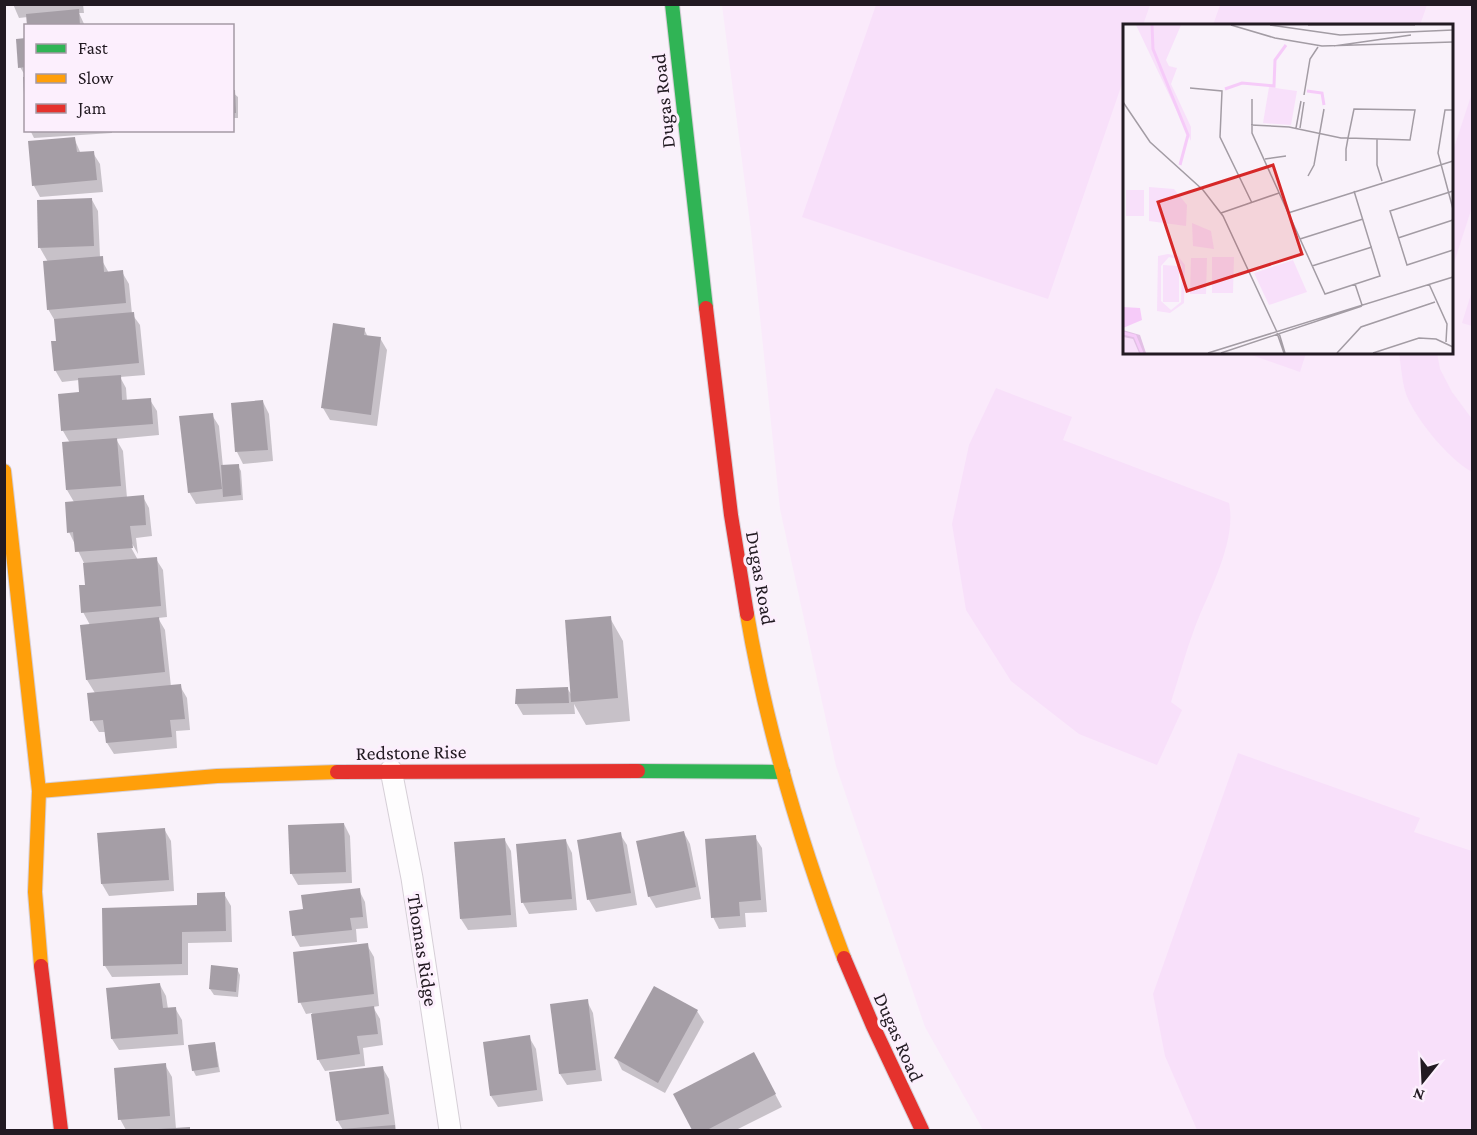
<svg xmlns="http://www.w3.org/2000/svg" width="1477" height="1135" viewBox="0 0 1477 1135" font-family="'Crimson Pro',serif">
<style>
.built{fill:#faeafb;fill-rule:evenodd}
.green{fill:#f8e0fa}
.shadow{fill:#0003}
.building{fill:#a59ea6}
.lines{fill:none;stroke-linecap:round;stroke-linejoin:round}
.street-casing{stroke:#d6cfd7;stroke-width:23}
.fast-casing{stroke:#d6cfd7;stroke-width:16}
.slow-casing{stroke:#d6cfd7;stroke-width:16}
.jam-casing{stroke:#d6cfd7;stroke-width:16}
.street{stroke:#fefdfe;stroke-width:21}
.fast{stroke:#30b455;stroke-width:14}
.slow{stroke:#ff9f0a;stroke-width:14}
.jam{stroke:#e5322d;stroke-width:14}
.labels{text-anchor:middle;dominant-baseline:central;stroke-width:6;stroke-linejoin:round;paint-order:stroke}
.street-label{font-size:20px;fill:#221a22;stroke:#fceffd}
.inset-river{fill:none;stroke:#f6cbf9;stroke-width:3}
.inset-road{fill:none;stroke:#a39ca4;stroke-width:1.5}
.view{fill:#d62828;fill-opacity:0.15;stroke:#d62828;stroke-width:3}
.inset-edge{fill:none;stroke:#221a22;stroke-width:3}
</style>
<rect width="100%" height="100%" fill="#f9f2fa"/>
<path class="built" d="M722 5H1472V1130H983L925 1027 836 766 780 509 751 231ZM1124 26H1452V352H1124Z"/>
<g class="green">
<polygon points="876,5 1150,5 1143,25 1124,26 1124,78 1048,299 802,217"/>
<polygon points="1220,5 1220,4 1427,5 1420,25 1213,25"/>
<polygon points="1472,93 1472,207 1452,269 1452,154"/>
<polygon points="1472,291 1472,326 1462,323"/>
<polygon points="1246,353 1306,353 1300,372"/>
<path d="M1399 353H1437L1440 369 1452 392 1472 419V472C1449 459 1416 420 1406 394 1402 381 1401 366 1399 353Z"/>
<path d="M996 388 1072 417 1063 440 1229 503C1237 541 1209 591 1195 627 1186 651 1179 677 1171 702L1182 710 1157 765 1079 734 1011 681 966 610 952 524 969 445Z"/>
<polygon points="1238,753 1420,818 1414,832 1472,851 1472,1130 1197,1130 1165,1056 1153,994"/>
</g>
<g class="shadow">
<polygon points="13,4 83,4 84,13 79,13 85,26 28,26 28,17 19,18"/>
<polygon points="26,40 26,77 20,67"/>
<polygon points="232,92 238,97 238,118 232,118"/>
<polygon points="30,130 112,130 112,133 34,138"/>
<polygon points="74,138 81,154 93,153 100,164 103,192 40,197 34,186"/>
<polygon points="92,200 98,211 100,257 109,273 122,272 129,284 132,314 140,325 145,375 120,377 126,388 127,402 150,400 157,411 159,435 116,439 123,451 127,498 143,497 149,508 152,536 136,538 138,554 130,540 128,542 138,560 156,559 163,570 167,617 158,618 165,630 171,687 180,686 187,698 190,730 176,731 177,748 114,754 107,743 106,732 99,732 92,721 95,693 87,680 81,626 90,625 83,612 86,586 84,563 69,532 74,502 67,490 70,443 63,431 80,394 79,380 62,382 55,370 58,342 55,321 48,309 48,262 40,248"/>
<polygon points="364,329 368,337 380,338 387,350 377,426 330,420 323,408"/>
<polygon points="263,402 269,414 273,461 243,464 237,452 232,404"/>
<polygon points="212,415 219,426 223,467 238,466 241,471 243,500 196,504 189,492"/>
<polygon points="610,618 623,641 630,721 586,725 574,704 575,714 523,715 516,703 567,688 573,697"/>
<polygon points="344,824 350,836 352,883 298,885 291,873"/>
<polygon points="164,829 171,841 174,891 109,896 102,884"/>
<polygon points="684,833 690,844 701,899 656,908 649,896"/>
<polygon points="620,834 627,845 637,905 596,912 589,900 579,841"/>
<polygon points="755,837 762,848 767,912 745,913 746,927 719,929 713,917"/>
<polygon points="504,839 511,851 517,927 468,930 461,919"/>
<polygon points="566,841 572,853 577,910 529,914 523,903"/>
<polygon points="359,890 365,902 368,928 356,929 357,942 300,947 294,936 304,910"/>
<polygon points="224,894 231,906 232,942 188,943 188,975 112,977 105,966 199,906"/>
<polygon points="367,945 374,957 379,1006 373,1007 380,1019 383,1045 363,1048 365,1066 325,1071 318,1059 312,1013 306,1014 300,1002"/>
<polygon points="237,969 240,975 238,997 214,995 210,989"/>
<polygon points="160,985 166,996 168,1009 175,1008 182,1020 184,1045 119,1050 112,1039"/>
<polygon points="587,1001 593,1013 602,1081 567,1085 560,1074"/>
<polygon points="697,1011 704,1022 665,1093 622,1070 616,1058"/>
<polygon points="529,1037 536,1049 543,1101 498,1107 491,1096"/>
<polygon points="215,1043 220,1072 196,1076 193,1070"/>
<polygon points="165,1065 172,1077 176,1129 189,1128 190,1130 126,1130 120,1119"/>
<polygon points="760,1066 782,1107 736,1130 694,1130 675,1095"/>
<polygon points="382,1067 389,1079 396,1130 339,1130 343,1130 337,1120"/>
</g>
<g class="building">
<polygon points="79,9 80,26 27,26 26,14"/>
<polygon points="26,38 26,67 18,68 16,39"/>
<polygon points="23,77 26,77 26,94 24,94"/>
<polygon points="232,90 235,90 236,113 232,113"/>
<polygon points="75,137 77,152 94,151 97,180 32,186 28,141"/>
<polygon points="92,198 94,246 38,248 37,200"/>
<polygon points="103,256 104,272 123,270 126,303 47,310 43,261"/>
<polygon points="134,312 139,363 54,371 51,341 56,341 54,319"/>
<polygon points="333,323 365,328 364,335 381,337 371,415 321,408"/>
<polygon points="121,375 122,400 151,398 153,424 61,431 58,394 79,392 78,378"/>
<polygon points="263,400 268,450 235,452 231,403"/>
<polygon points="213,413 222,489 188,493 179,416"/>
<polygon points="117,438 121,486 66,490 62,442"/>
<polygon points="239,464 241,495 223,497 221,465"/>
<polygon points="144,495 146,525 130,526 133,548 75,552 73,532 67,533 65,502"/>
<polygon points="157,557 161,606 81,613 79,585 85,585 83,563"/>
<polygon points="611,616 618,698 571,702 565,620"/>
<polygon points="159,617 165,672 86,680 80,625"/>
<polygon points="181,684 185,719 170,720 172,737 106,743 103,720 90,721 87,693"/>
<polygon points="568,687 569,703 515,704 516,689"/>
<polygon points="344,823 346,872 290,874 288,825"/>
<polygon points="165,828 169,880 101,884 97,833"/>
<polygon points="684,831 696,887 648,897 636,841"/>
<polygon points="621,832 631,893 587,900 577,840"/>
<polygon points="756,835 761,900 739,902 740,916 711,918 705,839"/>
<polygon points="505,838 511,915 460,919 454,842"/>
<polygon points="566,839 572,899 521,903 516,844"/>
<polygon points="360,888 363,917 350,918 352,930 292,936 289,911 303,909 301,895"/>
<polygon points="225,892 226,931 182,932 182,964 103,966 102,908 197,905 197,893"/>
<polygon points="368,943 374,994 298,1003 293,952"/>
<polygon points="211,965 238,968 236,992 209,989"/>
<polygon points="160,983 163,1008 176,1007 178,1034 111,1039 106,988"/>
<polygon points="654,986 698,1010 658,1083 614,1058"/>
<polygon points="588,999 596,1070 559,1074 550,1004"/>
<polygon points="374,1006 378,1034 357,1036 360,1054 317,1060 311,1014"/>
<polygon points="530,1035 537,1090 490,1096 483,1042"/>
<polygon points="215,1042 218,1067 192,1071 188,1045"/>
<polygon points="754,1052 776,1094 707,1130 692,1130 673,1094"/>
<polygon points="166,1063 170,1116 118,1120 114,1068"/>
<polygon points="383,1066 389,1114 336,1121 329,1072"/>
<polygon points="395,1125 395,1130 341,1130 341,1129"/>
<polygon points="190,1127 190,1130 158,1130 158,1129"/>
</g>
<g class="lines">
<g class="street-casing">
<polyline id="street" points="391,770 412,878 450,1130"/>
</g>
<g class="fast-casing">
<g id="fast">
<polyline points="672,4 706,308"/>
<polyline points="638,771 783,772"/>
</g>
</g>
<g class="slow-casing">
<g id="slow">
<polyline points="4,471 39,791 35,892 41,966"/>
<path d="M747 614C767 732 802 847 844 958"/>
<polyline points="39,791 217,776 337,772"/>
</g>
</g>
<g class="jam-casing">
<g id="jam">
<polyline points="706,308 731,515 747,614"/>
<polyline points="337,772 638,771"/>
<polyline points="844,958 873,1026 922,1130"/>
<polyline points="41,966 61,1130"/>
</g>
</g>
<use href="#street" class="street"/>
<use href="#fast" class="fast"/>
<use href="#slow" class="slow"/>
<use href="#jam" class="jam"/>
</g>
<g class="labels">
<g class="street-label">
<text transform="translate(663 101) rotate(-96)">Dugas Road</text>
<text transform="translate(761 578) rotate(80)">Dugas Road</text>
<text transform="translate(411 752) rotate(-1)">Redstone Rise</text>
<text transform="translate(423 950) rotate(81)">Thomas Ridge</text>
<text transform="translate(899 1037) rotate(66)">Dugas Road</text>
</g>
</g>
<g transform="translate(1123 24)">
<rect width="330" height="330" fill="#f9f2fa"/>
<path d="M13 1H58L43 36 46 42 54 44 48 60 68 103V117ZM146 63 174 67 168 101 140 99ZM26 163 51 165 64 181 63 202 26 197ZM3 166H21V192H3ZM69 199 88 207 91 225 70 222ZM45 230 55 232 62 241 61 279 47 289 34 287 35 232ZM46 233 54 235 59 242 58 278 48 286 38 277V242ZM89 233H111L110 269H89ZM68 234H84L83 270H67ZM170 236 184 268 146 281 131 249ZM40 241 56 242V278H40ZM0 313 10 315 16 329H0Z" fill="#f8e0fa" fill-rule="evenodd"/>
<path d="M0 306 17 311 23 329H16L10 315 0 313Z" fill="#e2c0e5"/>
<path d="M0 283 17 284 19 296 0 304Z" fill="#f6cbf9"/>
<path class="inset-river" d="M29 1 30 25 65 111 57 141M102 65 119 59 151 62 152 36 163 21M184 67 199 69 201 81M0 309 12 312 19 329"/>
<path class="inset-road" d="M108 1 152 14 199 22 330 18M147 1 217 11 330 6M185 1H292M211 22 288 11M67 64 99 67 97 113 129 179M181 71 187 35 195 23M129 75V109L202 270 257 252 231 167M0 78 27 118 80 166 100 192 154 308M330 86H322L315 129 330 185M128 101 166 103 218 114H225L287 116 292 86 231 85 225 114 223 125V137M173 104 178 77M177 104 181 78M254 115V141L259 157M142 135 163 132M185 152 191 141 201 85M330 167 267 187 284 241 330 226M98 189 156 169M165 189 330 137M275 214 330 196M177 215 240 195M189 242 249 223M232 260 239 281M306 260 324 300 323 318M154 309 161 329M156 309 162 329M85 329 330 253M98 329 239 282M214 329 238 303 312 278M250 329 296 314 313 315 330 323"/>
<path class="view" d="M150 141 179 230 64 267 35 178Z"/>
<rect width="330" height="330" class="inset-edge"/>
</g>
<rect width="1477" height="1135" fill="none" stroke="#221a22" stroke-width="12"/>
<rect x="24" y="24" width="210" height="108" fill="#fceffd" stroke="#a59aa5" stroke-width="1.5"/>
<rect x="36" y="44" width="30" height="9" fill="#30b455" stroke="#a59aa5" stroke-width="1.5"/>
<text x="78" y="54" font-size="18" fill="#221a22">Fast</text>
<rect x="36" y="74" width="30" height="9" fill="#ff9f0a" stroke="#a59aa5" stroke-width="1.5"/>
<text x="78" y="84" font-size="18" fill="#221a22">Slow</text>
<rect x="36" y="104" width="30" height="9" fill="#e5322d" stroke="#a59aa5" stroke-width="1.5"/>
<text x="78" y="114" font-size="18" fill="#221a22">Jam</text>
<g transform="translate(1423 1081) rotate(198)" stroke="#fceffd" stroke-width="4.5" paint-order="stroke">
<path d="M0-4.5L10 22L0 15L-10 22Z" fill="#221a22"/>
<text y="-9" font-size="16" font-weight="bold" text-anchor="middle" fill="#221a22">N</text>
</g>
</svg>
